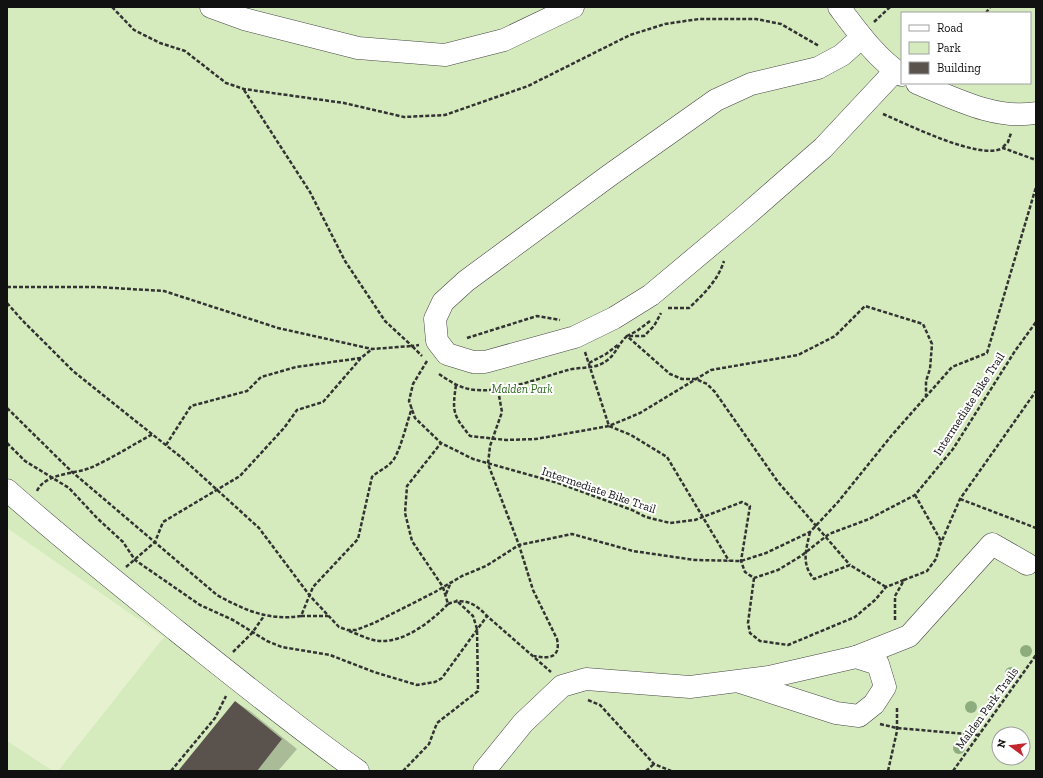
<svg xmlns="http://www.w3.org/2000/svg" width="1043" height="778" viewBox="0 0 1043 778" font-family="'Zilla Slab',serif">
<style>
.green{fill:#d5ebbd;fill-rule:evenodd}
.pitch{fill:#e6f2cf}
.shadow{fill:#0003}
.building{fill:#5a524d}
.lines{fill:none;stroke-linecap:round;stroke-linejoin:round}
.minor-casing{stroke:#444;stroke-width:23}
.path{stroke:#333;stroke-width:2.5;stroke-dasharray:4 2;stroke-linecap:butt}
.minor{stroke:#fff;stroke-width:22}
.tree{fill:#8dad7f}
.labels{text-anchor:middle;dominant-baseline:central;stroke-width:4;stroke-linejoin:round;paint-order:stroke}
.park-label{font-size:12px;font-style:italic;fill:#2f6b1f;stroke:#fff}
.street-label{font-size:12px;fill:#111;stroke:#fff}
</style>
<rect width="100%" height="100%" fill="#fffdf5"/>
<path class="green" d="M7 7H1036V771H7ZM902 13H1030V83H902ZM999 734H1023V758H999Z"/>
<polygon class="pitch" points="7,528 164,637 58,771 53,771 7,741"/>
<polygon class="shadow" points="236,702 250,711 297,749 278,771 180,771"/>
<polygon class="building" points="235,701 282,739 257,771 178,771"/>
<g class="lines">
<g class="minor-casing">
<g id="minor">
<polyline points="211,7 244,19 358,48 445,55 504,40 573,7"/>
<path d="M839 7C857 31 877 59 902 75"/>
<polyline points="862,37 842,55 818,68 751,84 716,100 610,175 466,281 443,302 435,319 437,341 447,354 473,362 485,362 575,337 614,318 651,295 743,218 823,148 895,71"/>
<path d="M917 83C954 98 995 120 1036 113"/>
<path d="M7 490C62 539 120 585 178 632 237 679 296 727 358 771"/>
<polyline points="856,657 909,636 992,544 1027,564"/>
<polyline points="484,771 523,723 562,686 586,679 690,687 769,677 856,657 878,664 885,687 874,704 859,716 836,713 737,681"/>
</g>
</g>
<g class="path">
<polyline points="112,7 134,30 160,43 185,51 226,83 244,89 344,103 404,117 445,115 528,86 630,35 665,24 699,19 756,19 781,24 819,46"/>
<polyline points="986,13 990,7"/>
<polyline points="874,22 890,7"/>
<polyline points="244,90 310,192 345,261 385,321 412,346 419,345"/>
<path d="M883 114C907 124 980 161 1003 148L1036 160"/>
<polyline points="1003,147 1008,142 1011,133"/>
<polyline points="7,287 97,287 164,291 278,328 372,349 412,346 422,356"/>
<polyline points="7,303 22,320 73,371 182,458 259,528 310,596 339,627 347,630 356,630 374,623 435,592 462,576 486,566 519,545 572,534 633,551 695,560 741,561 766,553 810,532 838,502 892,435 952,367 987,353 1036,187"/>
<path d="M668 308H689C704 294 718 280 724 261"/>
<polyline points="650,321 637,331 627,336 670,374 682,379 696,379 707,384 715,392 778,482 850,565"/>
<polyline points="467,338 537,316 560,320"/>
<polyline points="585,352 609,426 631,435 667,457 729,561"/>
<polyline points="427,361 413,384 409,401 415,418 441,443 473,459 558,483 632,510 646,517 670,523 695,520 742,502 750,506 741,561 745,572 754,578 778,570 801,556 829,534 869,519 915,495 953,449 1015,351 1036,322"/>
<polyline points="589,363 606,354 619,344"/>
<path d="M439 374C448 380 458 387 469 389 498 395 539 378 568 370 578 367 591 369 601 364 616 357 616 346 627 336H644L654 326 661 313"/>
<path d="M456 385C452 412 453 415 470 436L506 440 536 439 609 426 640 413 711 370 798 355 835 336 865 306 923 324 932 344 930 369 926 381V396"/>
<path d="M498 390 502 412 490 446 488 464 519 545 533 590 557 639C561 658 549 659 534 656"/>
<path d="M7 408 71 471 217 595C244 610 269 621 301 616L313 587 358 539 372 477C379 470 388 468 394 459 401 448 407 422 412 408"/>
<polyline points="7,443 25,461 69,488 97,518 123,542 135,560 200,605 233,620 267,641 282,647 330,655 374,672 417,685 435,682 442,678 487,616 551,672"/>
<polyline points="166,445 191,406 247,391 261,377 296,367 361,358 372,349"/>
<path d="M37 491C45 473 75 474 90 468 111 459 132 445 153 434"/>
<polyline points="915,495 940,539 940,544"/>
<polyline points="960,499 1036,528"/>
<path d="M810 532C806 550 801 564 814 579L850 565 886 587"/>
<polyline points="126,567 155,542 163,522 240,476 284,428 297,410 323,402 361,358"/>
<polyline points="754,578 748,623 750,633 760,641 788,645 855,617 875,600 886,587 904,580"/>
<polyline points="446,594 451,582"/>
<path d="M448 604C464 597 476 604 487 616"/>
<polyline points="301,616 328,616"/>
<polyline points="895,620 895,596 904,580 927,571 936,559 940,545 960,499 1036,391"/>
<path d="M349 631C358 634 369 640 379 641 404 643 432 621 448 604L443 587 412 541 405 513 407 486 441 443"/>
<polyline points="233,652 252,633 264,616"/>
<polyline points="588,700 600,705 654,764 671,771"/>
<polyline points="880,724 897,728 978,735"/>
<polyline points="171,771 215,718 226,696"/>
<polyline points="403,771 429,744 437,723 478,691 477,629 473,616 456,600"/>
<polyline points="646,771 654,764"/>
<polyline points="888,771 897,731 897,707"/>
<polyline points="953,771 1036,655"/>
</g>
<use href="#minor" class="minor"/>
</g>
<g class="tree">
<circle cx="1026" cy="651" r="6"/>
<circle cx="1011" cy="673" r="6"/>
<circle cx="994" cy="699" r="6"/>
<circle cx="971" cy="707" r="6"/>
<circle cx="959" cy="748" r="6"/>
</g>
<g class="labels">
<g class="park-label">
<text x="522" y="389">Malden Park</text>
</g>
<g class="street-label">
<text transform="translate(969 404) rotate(-57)">Intermediate Bike Trail</text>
<text transform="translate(599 490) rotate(19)">Intermediate Bike Trail</text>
<text transform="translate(987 708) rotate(-54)">Malden Park Trails</text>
</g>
</g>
<rect width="1043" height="778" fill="none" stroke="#111111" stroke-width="16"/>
<rect x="901" y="12" width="130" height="72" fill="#ffffff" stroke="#a0a0a0"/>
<rect x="909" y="25" width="20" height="6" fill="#ffffff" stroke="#a0a0a0"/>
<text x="937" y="32" font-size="12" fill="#111111">Road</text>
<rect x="909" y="42" width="20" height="12" fill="#d5ebbd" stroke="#a0a0a0"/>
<text x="937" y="52" font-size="12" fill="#111111">Park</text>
<rect x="909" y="62" width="20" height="12" fill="#5a524d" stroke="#a0a0a0"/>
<text x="937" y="72" font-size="12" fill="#111111">Building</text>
<g transform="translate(1011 746) rotate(285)"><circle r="19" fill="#ffffff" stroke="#a0a0a0"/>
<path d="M0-3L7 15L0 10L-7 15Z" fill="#c4262e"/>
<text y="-6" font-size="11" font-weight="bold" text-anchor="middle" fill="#111111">N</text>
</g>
</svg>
